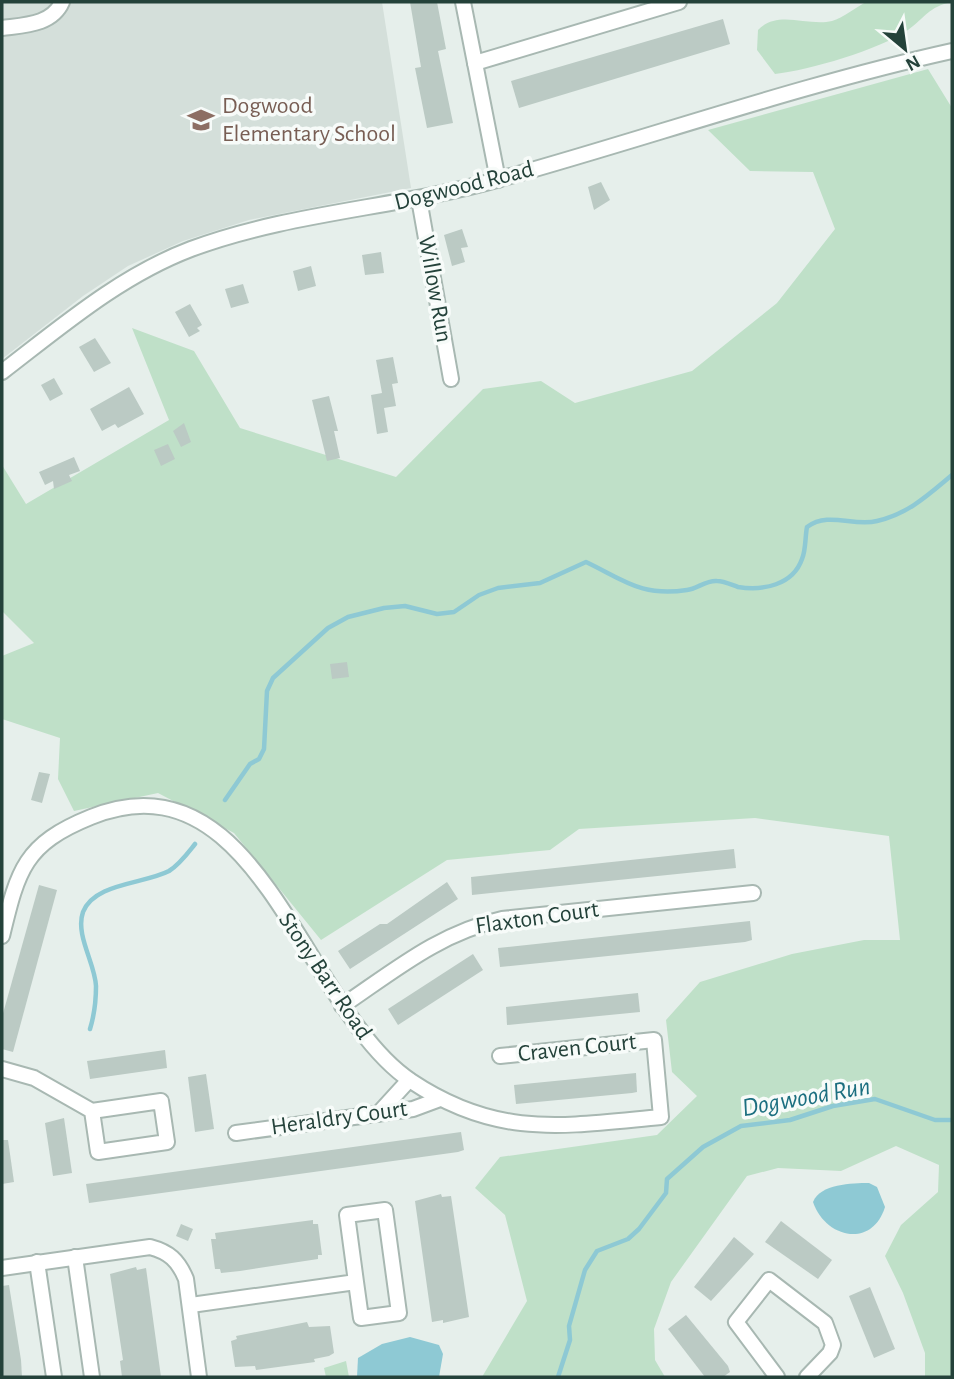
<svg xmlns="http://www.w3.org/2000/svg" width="954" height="1379" viewBox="0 0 954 1379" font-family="'Alegreya Sans',sans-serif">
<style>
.built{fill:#d4dfda}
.green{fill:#bfe0c8}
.water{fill:#8ec9d4}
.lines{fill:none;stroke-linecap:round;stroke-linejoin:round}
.stream{stroke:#8ec9d4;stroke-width:4.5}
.building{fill:#bbcac4}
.minor-casing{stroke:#a8b8b2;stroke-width:18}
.minor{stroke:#fff;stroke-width:14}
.labels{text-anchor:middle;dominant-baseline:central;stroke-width:7;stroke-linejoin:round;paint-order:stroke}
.education-label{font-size:24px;fill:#785e54;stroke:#f7fbf9;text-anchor:start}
.street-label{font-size:24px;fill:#24423a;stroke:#f7fbf9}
.water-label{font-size:26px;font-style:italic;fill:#1c6f80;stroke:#f7fbf9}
</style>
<rect width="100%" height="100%" fill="#e6efeb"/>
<polygon class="built" points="2,2 382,2 411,188 249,220 183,241 128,266 83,296 2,359"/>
<g class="green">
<path d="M866 2H952C928 7 926 17 908 30 878 50 810 70 775 74L757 50 758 30C778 9 808 27 832 21 843 18 856 7 866 2Z"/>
<polygon points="928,69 952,108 952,1377 925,1377 925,1353 903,1293 885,1256 901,1225 938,1192 939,1165 896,1146 841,1171 778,1168 747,1176 671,1282 654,1329 655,1360 665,1377 482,1377 527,1301 505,1215 475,1188 500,1157 657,1135 697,1096 672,1072 666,1020 700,982 792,954 864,940 900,940 889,836 755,818 579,829 550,850 447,860 321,940 234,833 158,793 74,811 58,779 60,738 2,719 2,656 34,643 2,611 2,465 26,504 169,420 132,328 194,351 240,428 396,477 483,389 541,381 575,403 692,371 777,303 835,229 813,172 750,171 708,130"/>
<polygon points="346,1361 349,1377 326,1377 324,1368"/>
</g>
<g class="water">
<path d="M869 1183 877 1187 885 1207C872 1249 825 1238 813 1202 820 1184 852 1183 869 1183Z"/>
<polygon points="410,1337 439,1345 443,1354 439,1377 357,1377 358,1358 382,1344"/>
</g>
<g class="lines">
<g class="stream">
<path d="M225 800 250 764 259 759 264 749 267 691 273 678 328 628 348 617 384 608 405 606 437 614 454 612 479 595 498 588 540 583 586 562C624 580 641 597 687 590 697 589 706 580 717 581 724 581 732 585 738 587 763 591 793 585 802 559 806 550 805 537 807 527 829 511 853 527 877 521 908 514 928 495 952 475"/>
<path d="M90 1029C94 1016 96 1001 96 986 95 963 75 935 83 912 94 883 144 884 169 871 180 864 187 854 195 844"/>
<polyline points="558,1377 570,1340 569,1326 585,1270 597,1251 628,1239 639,1229 666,1193 667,1179 703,1147 741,1126 790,1120 833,1106 875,1099 935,1120 952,1120"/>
</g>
</g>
<g class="building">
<polygon points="410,2 437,2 446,49 438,51 453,123 427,128 415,68 421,67"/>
<polygon points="723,19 730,44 519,108 511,81"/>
<polygon points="601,182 610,200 594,210 588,187"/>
<polygon points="462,229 468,247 461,248 465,262 452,266 444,235"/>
<polygon points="381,252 384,273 365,275 362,255"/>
<polygon points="311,266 316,286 298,291 293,271"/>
<polygon points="243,284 249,303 231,308 225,289"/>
<polygon points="190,304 202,325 197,328 200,331 189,337 175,312"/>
<polygon points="95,338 111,363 94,372 79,347"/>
<polygon points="393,357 398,383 392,384 396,406 384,408 388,432 377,434 371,395 382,393 376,360"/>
<polygon points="54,378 63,394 50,401 41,385"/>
<polygon points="129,387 144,414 118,428 115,424 102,431 90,409"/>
<polygon points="329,396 338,431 334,431 340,458 327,461 312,400"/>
<polygon points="184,423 191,442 181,447 173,431"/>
<polygon points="168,444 175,459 161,466 154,450"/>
<polygon points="74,457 80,471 69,475 72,481 54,489 53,481 45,485 39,472"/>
<polygon points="347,662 349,677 332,679 330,664"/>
<polygon points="39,772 50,774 42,803 31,800"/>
<polygon points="734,849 736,868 472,895 471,877"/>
<polygon points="447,882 458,899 350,969 338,951 380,924 387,924"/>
<polygon points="39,885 57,890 13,1052 2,1049 2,1017"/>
<polygon points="750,921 752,940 745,942 500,967 498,948"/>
<polygon points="473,954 483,970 398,1025 388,1009"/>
<polygon points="638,993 640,1012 507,1025 506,1007"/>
<polygon points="165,1050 167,1068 90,1079 87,1061"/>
<polygon points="636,1073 637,1092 632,1093 516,1104 514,1085"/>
<polygon points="206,1074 214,1129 195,1132 188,1077"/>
<polygon points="64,1118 72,1173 53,1176 45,1123"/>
<polygon points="461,1132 464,1150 458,1152 89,1203 86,1184"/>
<polygon points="2,1140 8,1140 14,1182 2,1184"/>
<polygon points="441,1194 442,1197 451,1196 469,1317 443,1323 443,1320 432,1322 415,1201"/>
<polygon points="313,1220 313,1224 318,1224 322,1255 318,1255 318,1259 240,1271 221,1273 220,1269 215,1269 211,1239 216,1239 215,1233"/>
<polygon points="781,1221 832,1260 818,1279 765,1242"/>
<polygon points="181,1224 193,1229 188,1241 176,1236"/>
<polygon points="734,1237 754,1254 711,1301 694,1287"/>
<polygon points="136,1267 137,1270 146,1268 161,1377 122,1377 120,1361 123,1360 110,1274"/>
<polygon points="9,1285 21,1360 22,1377 2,1377 2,1286"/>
<polygon points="870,1287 895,1349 874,1358 849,1296"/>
<polygon points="686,1315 728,1366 730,1372 723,1377 705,1377 668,1329"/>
<polygon points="307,1322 309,1327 330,1326 334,1353 329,1356 314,1359 315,1362 256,1370 255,1366 235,1367 231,1341 237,1339 236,1336"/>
</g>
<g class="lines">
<g class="minor-casing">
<g id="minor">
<polyline points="463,2 498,180"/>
<path d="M2 28C24 25 52 25 62 2"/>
<polyline points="475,63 679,2"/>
<polyline points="419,199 451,379"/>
<path d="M2 372C62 326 120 276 191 249 290 212 399 208 500 179 651 137 799 85 952 51"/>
<path d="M2 936C18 870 24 844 91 817 259 749 303 1009 411 1081 498 1139 563 1126 661 1117L654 1040 500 1056"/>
<path d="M342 1006C394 971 439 933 502 919L753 893"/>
<polyline points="2,1069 34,1078 92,1111 161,1101 167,1142 98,1152 92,1111"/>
<polyline points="378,1114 409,1080"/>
<polyline points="236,1133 413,1109 440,1099"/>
<polyline points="75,1257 92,1377"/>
<polyline points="37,1262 54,1377"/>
<path d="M2 1268 150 1247C169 1252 178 1260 186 1279L199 1377"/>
<polyline points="191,1305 356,1282 361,1318 399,1313 385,1210 347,1215 356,1282"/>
<polyline points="777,1377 736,1322 769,1280 825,1323 833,1345 830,1353 807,1377"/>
</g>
</g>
<use href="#minor" class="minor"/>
</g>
<defs>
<g id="school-bare" transform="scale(2.1)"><path d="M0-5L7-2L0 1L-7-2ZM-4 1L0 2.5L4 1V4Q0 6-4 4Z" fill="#8d6e63" stroke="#f7fbf9" stroke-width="2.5" paint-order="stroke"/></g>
</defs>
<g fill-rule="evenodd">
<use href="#school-bare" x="201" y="120"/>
</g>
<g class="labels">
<g class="education-label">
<text x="222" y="106">Dogwood<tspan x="222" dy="28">Elementary School</tspan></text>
</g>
<g class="street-label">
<text transform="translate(464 186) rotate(-14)">Dogwood Road</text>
<text transform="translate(435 289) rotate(80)">Willow Run</text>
<text transform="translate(537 918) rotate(-8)">Flaxton Court</text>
<text transform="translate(325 976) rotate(56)">Stony Barr Road</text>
<text transform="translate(577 1048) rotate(-6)">Craven Court</text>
<text transform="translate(339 1118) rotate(-8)">Heraldry Court</text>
</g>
<g class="water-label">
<text transform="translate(806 1097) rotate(-10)">Dogwood Run</text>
</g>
</g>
<rect width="954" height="1379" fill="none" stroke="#24423a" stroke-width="7"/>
<g transform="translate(905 49) rotate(151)" stroke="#f7fbf9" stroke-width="5" paint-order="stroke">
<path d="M0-5L12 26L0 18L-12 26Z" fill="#24423a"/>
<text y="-10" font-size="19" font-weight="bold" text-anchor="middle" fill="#24423a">N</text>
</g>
</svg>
